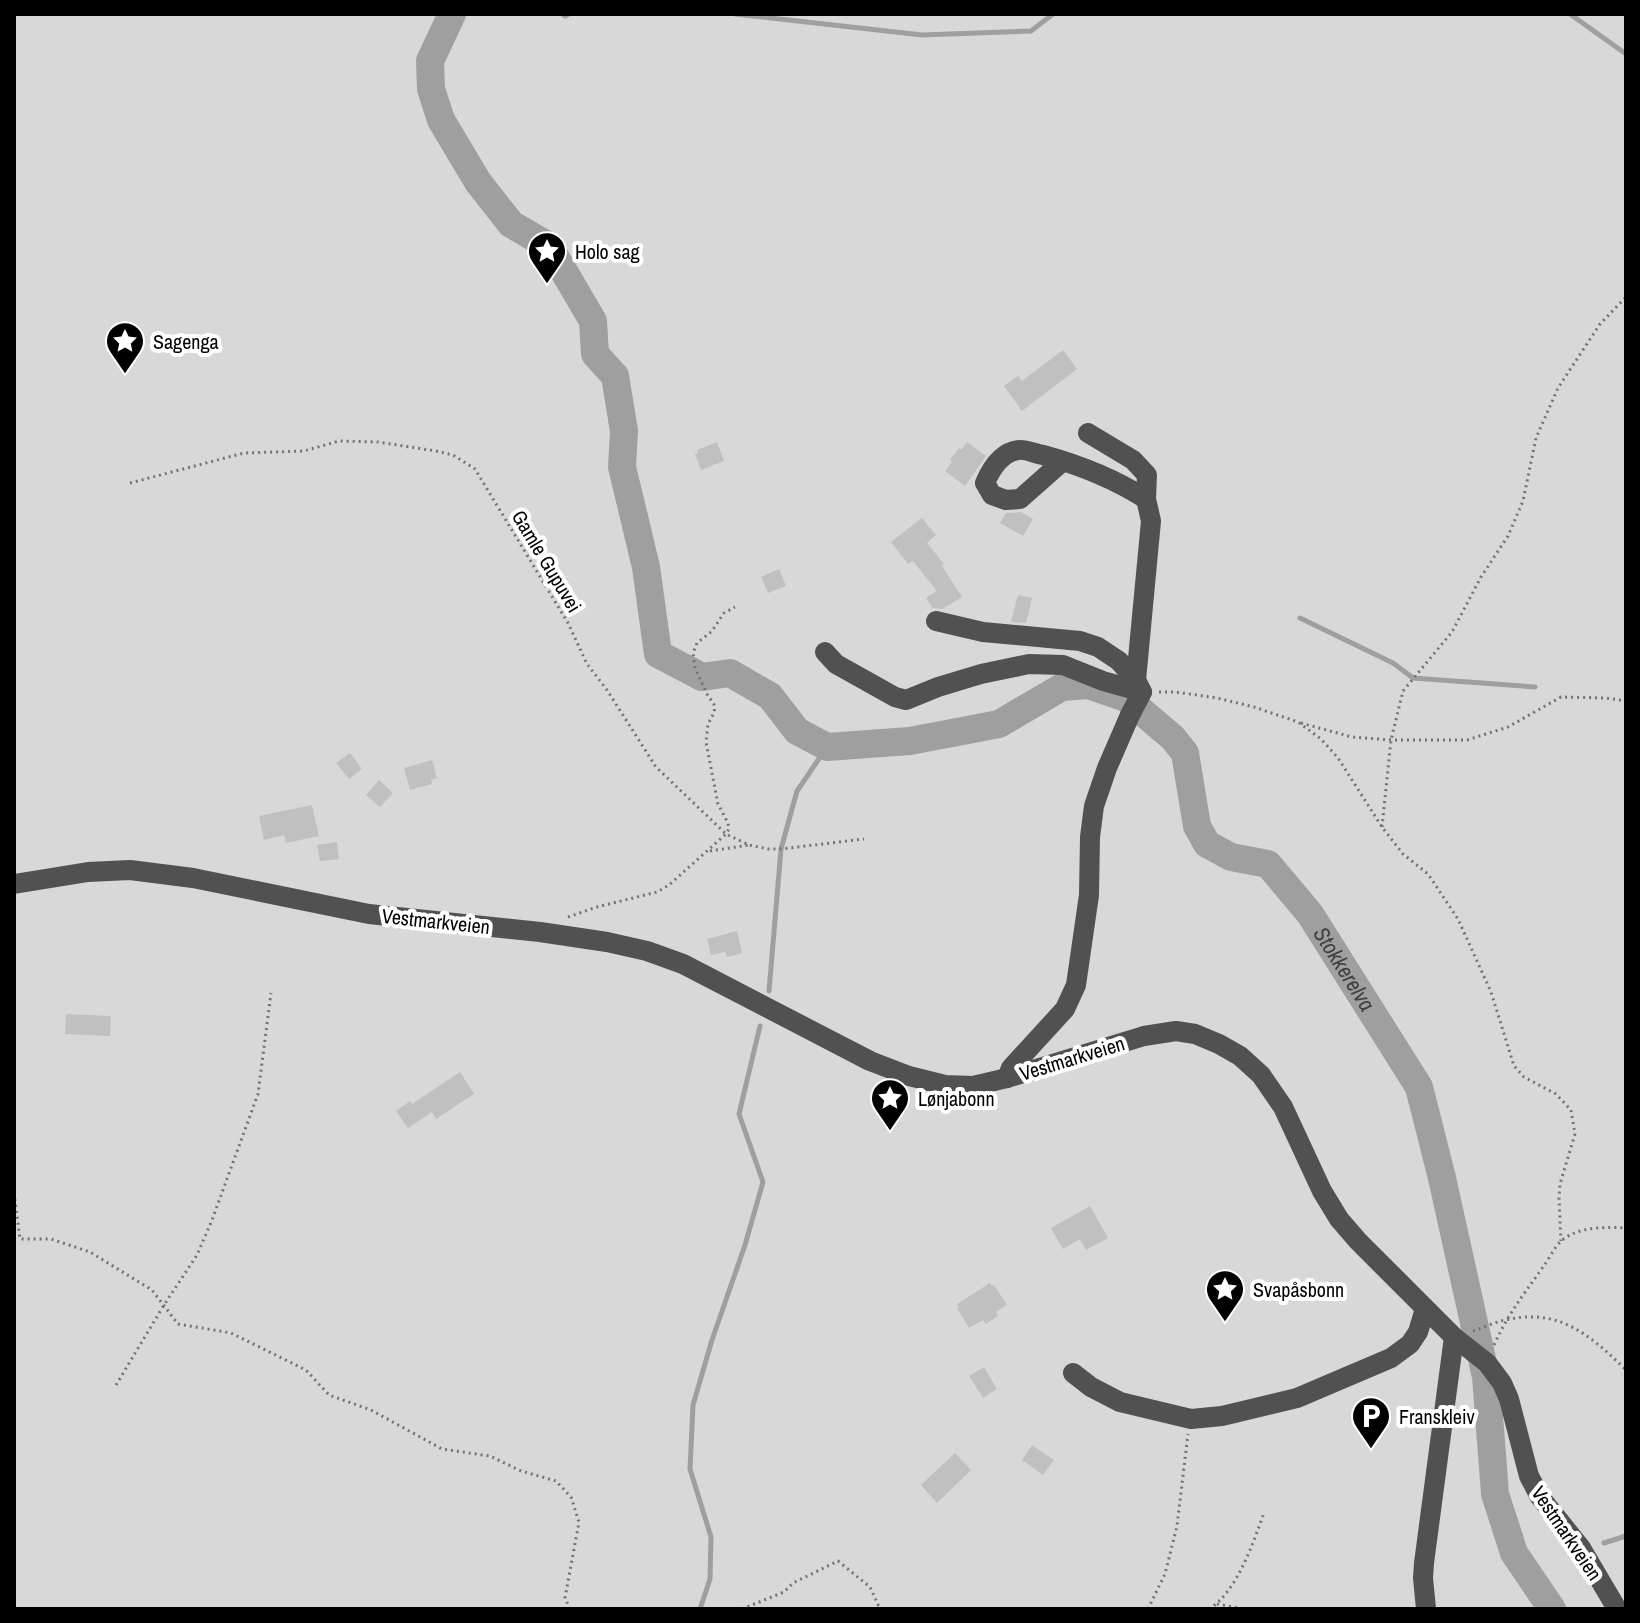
<svg xmlns="http://www.w3.org/2000/svg" width="1640" height="1623" viewBox="0 0 1640 1623" font-family="'Archivo Narrow',sans-serif">
<style>
.green{fill:#d8d8d8}
.lines{fill:none;stroke-linecap:round;stroke-linejoin:round}
.stream{stroke:#9f9f9f;stroke-width:5}
.river{stroke:#9f9f9f;stroke-width:28}
.building{fill:#c0c0c0}
.path{stroke:#737373;stroke-width:3;stroke-dasharray:2 4;stroke-linecap:butt}
.minor{stroke:#515151;stroke-width:20}
.labels{text-anchor:middle;dominant-baseline:central;stroke-width:8;stroke-linejoin:round;paint-order:stroke}
.poi-label{font-size:20px;fill:#000;stroke:#fff;text-anchor:start}
.street-label{font-size:20px;fill:#000;stroke:#fff}
.water-label{font-size:22px;font-style:italic;fill:#404040;stroke:#fff}
</style>
<rect width="100%" height="100%" fill="#fff"/>
<rect class="green" x="14" y="14" width="1612" height="1595"/>
<g class="lines">
<g class="stream">
<polyline points="562,14 565,16 569,14"/>
<polyline points="735,14 922,35 1031,31 1053,14"/>
<polyline points="1570,14 1626,54"/>
<polyline points="1300,618 1393,663 1413,678 1535,687"/>
<polyline points="769,991 781,849 797,791 827,747"/>
<polyline points="1604,1543 1626,1536"/>
<polyline points="700,1609 710,1579 711,1537 690,1469 693,1405 712,1340 745,1245 763,1182 739,1114 760,1026"/>
</g>
<path class="river" id="s1" d="M452 14 430 61 431 89 441 120 478 182 511 224 549 246 593 321 595 354 615 376 624 431 622 467 646 567 658 654 702 677 730 673 770 696 797 731 827 747 910 741 999 724 1062 687 1088 685 1126 698 1173 738 1185 753 1197 826 1207 844 1231 857 1268 864 1310 914 1419 1087 1442 1178 1486 1377 1495 1494 1514 1553 1552 1609"/>
</g>
<g class="building">
<polygon points="1063,350 1077,369 1022,411 1004,386 1018,376 1022,381"/>
<polygon points="717,442 724,461 701,470 695,454 698,453 697,450"/>
<polygon points="967,442 986,456 965,486 945,471 952,462 950,460 959,448 961,450"/>
<polygon points="1020,512 1033,519 1023,536 1000,523 1006,513"/>
<polygon points="922,518 936,535 927,543 944,564 942,566 962,597 942,609 933,608 926,598 937,591 913,561 908,564 891,542"/>
<polygon points="779,569 786,586 768,593 761,577"/>
<polygon points="1018,595 1032,598 1026,623 1011,622"/>
<polygon points="350,753 362,769 349,779 336,763"/>
<polygon points="432,760 437,778 431,780 432,784 410,790 404,768"/>
<polygon points="379,780 393,793 380,807 366,795"/>
<polygon points="312,805 319,836 286,843 284,835 264,840 259,816"/>
<polygon points="337,842 339,859 320,861 317,845"/>
<polygon points="737,931 742,953 727,957 725,952 711,955 707,939"/>
<polygon points="66,1014 111,1016 110,1036 65,1034"/>
<polygon points="460,1072 474,1094 436,1119 432,1112 408,1128 396,1111 410,1101 412,1104"/>
<polygon points="1090,1206 1108,1238 1086,1250 1080,1239 1063,1249 1051,1228"/>
<polygon points="990,1283 992,1286 994,1285 1007,1305 996,1312 998,1316 986,1324 983,1320 969,1328 957,1308 959,1307 957,1304"/>
<polygon points="984,1367 997,1389 983,1398 969,1376"/>
<polygon points="1032,1445 1054,1460 1043,1475 1022,1460"/>
<polygon points="955,1453 971,1470 937,1503 921,1485"/>
</g>
<g class="lines">
<g class="path">
<polyline points="130,483 244,453 304,451 339,441 378,442 436,451 453,455 475,469 568,623 587,664 607,690 656,767 726,834 749,845 768,849 781,849 864,839"/>
<polyline points="1159,692 1176,692 1217,698 1254,707 1298,722 1321,739 1338,758 1382,827 1403,854 1428,874 1458,919 1491,992 1514,1066 1524,1077 1556,1094 1571,1110 1575,1134 1560,1184 1559,1199 1561,1241"/>
<polyline points="1301,723 1352,737 1391,740 1467,740 1508,727 1561,697 1606,698 1626,701"/>
<polyline points="1382,827 1391,740 1403,691 1452,632 1481,577 1508,536 1523,501 1536,438 1558,388 1600,324 1626,297"/>
<polyline points="710,851 749,845"/>
<polyline points="568,917 597,907 657,892 669,885 726,834 729,829 728,823 718,804 706,742 708,724 714,713 715,706 707,694 695,668 693,653 697,643 712,631 724,613 735,607"/>
<polyline points="14,1193 20,1239 51,1239 90,1252 152,1290 178,1324 231,1333 306,1370 329,1395 371,1410 442,1449 490,1456 521,1471 556,1481 571,1497 579,1522 565,1598 570,1609"/>
<path d="M1473 1331C1485 1327 1497 1321 1510 1319 1561 1309 1591 1336 1626 1370"/>
<path d="M1494 1345C1508 1314 1524 1294 1543 1267 1549 1259 1554 1248 1561 1241 1579 1226 1605 1227 1626 1228"/>
<polyline points="116,1385 164,1305 197,1255 212,1220 258,1094 271,993"/>
<polyline points="1217,1604 1244,1609"/>
<polyline points="742,1609 784,1592 793,1583 838,1561 870,1587 880,1609"/>
<polyline points="1148,1609 1165,1574 1177,1526 1188,1434"/>
<path d="M1209 1609C1237 1592 1253 1543 1264 1513"/>
</g>
<g class="minor">
<path d="M1063 461 1020 499 1006 500 992 495 985 483C991 469 1001 452 1019 450 1025 449 1036 454 1043 455 1080 465 1113 478 1146 499"/>
<polyline points="936,621 983,632 1080,641 1098,647 1119,661 1136,680"/>
<polyline points="825,652 836,664 895,697 906,700 938,687 981,674 1029,664 1063,665 1103,681 1142,692"/>
<polyline points="14,884 88,872 130,870 193,878 369,914 540,932 607,942 647,951 683,964 870,1061 909,1076 945,1085 973,1086 1007,1078 1144,1036 1176,1031 1195,1034 1219,1044 1240,1056 1261,1075 1283,1107 1322,1191 1339,1219 1358,1241 1454,1337 1487,1363 1502,1383 1509,1399 1529,1476 1540,1497 1581,1548 1617,1609"/>
<polyline points="1007,1078 1011,1068 1065,1009 1076,985 1089,895 1090,837 1094,806 1107,768 1130,715 1142,692 1136,680 1151,521 1146,499 1147,475 1133,460 1088,433"/>
<polyline points="1073,1373 1091,1387 1120,1402 1191,1419 1222,1416 1297,1398 1391,1358 1410,1344 1418,1332 1425,1309"/>
<polyline points="1426,1609 1423,1578 1424,1563 1454,1337"/>
</g>
</g>
<defs>
<g id="sight-pin" transform="scale(2)"><path d="M0 17L-7.5 6A9.5 9.5 0 1 1 7.5 6Z" fill="#000" stroke="#fff"/><path d="M0-6L1.8-2.2L6-1.7L2.9 1.2L3.7 5.4L0 3.3L-3.7 5.4L-2.9 1.2L-6-1.7L-1.8-2.2Z" fill="#fff"/></g>
<g id="parking-pin" transform="scale(2)"><path d="M0 17L-7.5 6A9.5 9.5 0 1 1 7.5 6Z" fill="#000" stroke="#fff"/><path d="M-3.5-5.5H1a3.5 3.5 0 0 1 0 7H-1V5.5H-3.5ZM-1-3.4V-.6H.8a1.4 1.4 0 0 0 0-2.8Z" fill="#fff"/></g>
</defs>
<g fill-rule="evenodd">
<use href="#sight-pin" x="547" y="251"/>
<use href="#sight-pin" x="125" y="341"/>
<use href="#sight-pin" x="890" y="1098"/>
<use href="#sight-pin" x="1225" y="1289"/>
<use href="#parking-pin" x="1371" y="1416"/>
</g>
<g class="labels">
<g class="poi-label">
<text x="575" y="251">Holo sag</text>
<text x="153" y="341">Sagenga</text>
<text x="918" y="1098">Lønjabonn</text>
<text x="1253" y="1289">Svapåsbonn</text>
<text x="1399" y="1416">Franskleiv</text>
</g>
<g class="street-label">
<text transform="translate(547 561) rotate(59)">Gamle Gupuvei</text>
<text transform="translate(436 921) rotate(6)">Vestmarkveien</text>
<text transform="translate(1072 1058) rotate(-17)">Vestmarkveien</text>
<text transform="translate(1567 1533) rotate(56)">Vestmarkveien</text>
</g>
<g class="water-label">
<text stroke="none"><textPath href="#s1" startOffset="1600">Stokkerelva</textPath></text>
</g>
</g>
<rect width="1640" height="1623" fill="none" stroke="#000000" stroke-width="32"/>
</svg>
